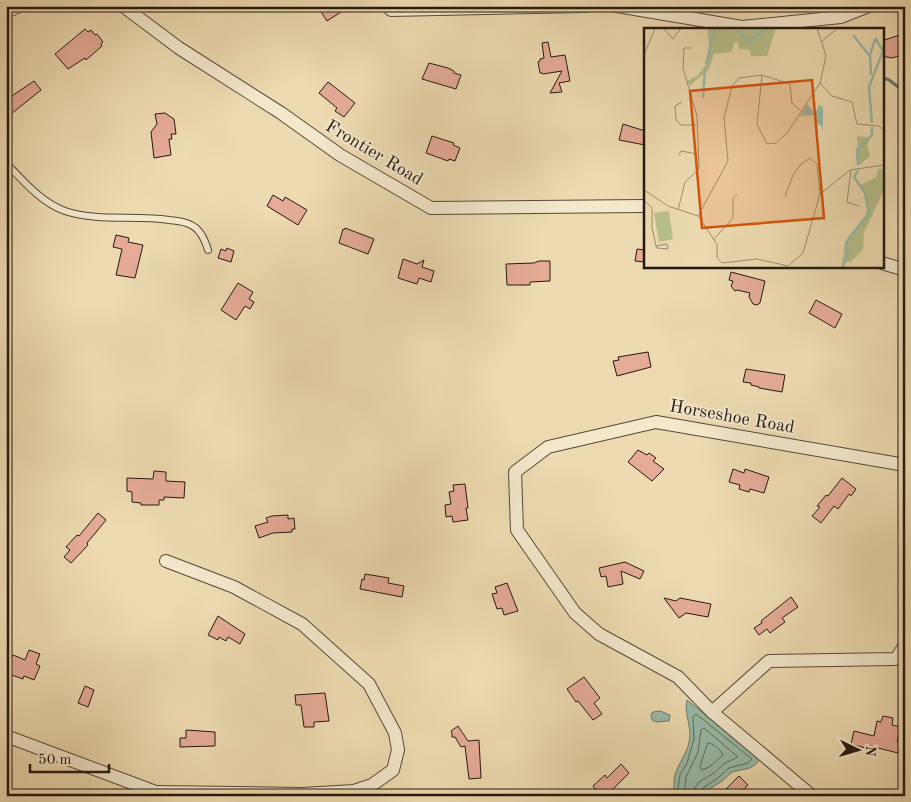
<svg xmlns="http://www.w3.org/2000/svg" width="911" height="802" viewBox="0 0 911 802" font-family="'Old Standard TT',serif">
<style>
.water{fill:#99bba9;stroke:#6a7a6d}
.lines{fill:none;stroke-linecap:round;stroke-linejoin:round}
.shore{stroke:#5e6a5e;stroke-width:1}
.stream{stroke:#6a7a6d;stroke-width:3}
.building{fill:#e5ab97;stroke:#241912}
.lane-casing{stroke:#56493a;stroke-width:8}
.street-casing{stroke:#56493a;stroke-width:14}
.lane{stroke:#f3e7cc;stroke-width:6}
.street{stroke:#f3e7cc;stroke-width:12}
.labels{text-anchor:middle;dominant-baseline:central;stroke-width:4;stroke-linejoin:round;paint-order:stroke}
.street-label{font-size:18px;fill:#241912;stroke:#f3e7cc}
.inset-river{fill:none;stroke:#99bba9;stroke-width:2.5}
.inset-road{fill:none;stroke:#9d8d71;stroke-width:1}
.view{fill:#d4530d;fill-opacity:0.15;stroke:#d4530d;stroke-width:2.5}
.inset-edge{fill:none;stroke:#241912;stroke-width:2.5}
</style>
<rect width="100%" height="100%" fill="#eddab0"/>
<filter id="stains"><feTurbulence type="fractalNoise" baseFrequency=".004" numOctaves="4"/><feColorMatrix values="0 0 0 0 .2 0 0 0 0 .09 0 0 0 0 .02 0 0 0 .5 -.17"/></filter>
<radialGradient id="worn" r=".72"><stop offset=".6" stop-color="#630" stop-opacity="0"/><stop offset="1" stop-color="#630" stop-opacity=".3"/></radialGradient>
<g class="water">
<path d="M687 700 760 759 756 764 750 768 732 772 721 782 706 791V796H677L673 794C675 788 673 782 675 775 679 761 689 753 690 735 690 723 684 711 687 700Z"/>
<polygon points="660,711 670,715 669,721 656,722 652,720 651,714 653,712"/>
</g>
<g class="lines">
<g class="shore">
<path d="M708 743C713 743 721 750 723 755L709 767 702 770 700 767Z"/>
<polyline points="677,796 680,775 687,763 694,739 693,717 696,714 752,759 748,763 729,768 718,778 703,788 701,796"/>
<polyline points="684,796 686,777 698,752 701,730 704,728 738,757 725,763 714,773 699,782 695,788 695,796"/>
</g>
<polyline class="stream" points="882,77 889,80 905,92"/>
</g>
<g class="building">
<polygon points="317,6 337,6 341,12 327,21"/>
<polygon points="85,29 88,32 91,30 95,35 97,34 103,42 101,44 102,46 86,60 85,58 68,69 55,54"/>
<polygon points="905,33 905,54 892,58 882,56 882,41"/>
<polygon points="548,42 551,57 565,55 570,81 559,83 562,92 550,93 562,71 543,74 542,73 540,73 538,62 540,61 540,59 544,58 542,43"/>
<polygon points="429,63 448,68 454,71 454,73 461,75 456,89 422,79"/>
<polygon points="34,81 41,90 6,118 6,100"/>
<polygon points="328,82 355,103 344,117 335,111 337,108 319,93"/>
<polygon points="165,113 174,119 176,134 171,134 172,139 169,139 171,155 154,158 151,132 157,124 155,114"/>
<polygon points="623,124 645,131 645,145 619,140"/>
<polygon points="432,136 454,143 453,145 460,148 455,161 449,159 448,161 426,153"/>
<polygon points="273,195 283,201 285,197 307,210 298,225 267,206"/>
<polygon points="345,228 374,239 368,254 339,243 343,229 344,230"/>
<polygon points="116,235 129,238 128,242 143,245 135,278 116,275 122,249 113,247"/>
<polygon points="227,248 234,251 231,262 218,258 221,249 226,251"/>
<polygon points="637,249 645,250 645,262 635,261"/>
<polygon points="403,259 417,264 424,260 422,267 434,271 431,282 419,278 417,284 398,278"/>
<polygon points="539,261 550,261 550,281 530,282 530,285 507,285 506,264 534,263"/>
<polygon points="731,272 765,281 760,303 757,305 753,304 749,297 750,293 737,290 735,291 731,286 733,281 729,280"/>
<polygon points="238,283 253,292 249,299 254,302 250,309 245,306 236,320 221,310"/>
<polygon points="816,300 842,314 835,328 809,313"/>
<polygon points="648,352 651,367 617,376 613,361 619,360 618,357"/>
<polygon points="746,369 785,375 782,392 759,388 759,387 751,385 751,383 743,382"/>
<polygon points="638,450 647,455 649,453 656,458 653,461 664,469 652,481 628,462"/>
<polygon points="733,469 744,473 745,469 769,477 764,493 750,489 749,492 739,489 740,485 729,482"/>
<polygon points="154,471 166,472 166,481 185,482 184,498 164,497 164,500 159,500 159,505 141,505 141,503 132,502 132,492 127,491 127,478 153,479"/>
<polygon points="842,478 856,489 851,496 849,494 838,509 834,506 821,523 812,516 820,507 817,506 826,495 828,496"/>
<polygon points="465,484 468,508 466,508 468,520 453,522 452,516 446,517 445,505 451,504 449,492 454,491 453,485"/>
<polygon points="98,513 106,520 87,543 88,545 71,563 64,557 70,550 66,547 77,535 79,536"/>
<polygon points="288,515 288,519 294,518 295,529 292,529 292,532 273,533 259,538 255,526 268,522 266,518 272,516"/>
<polygon points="625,562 644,571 640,579 621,571 623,584 608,587 606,576 601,577 599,568"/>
<polygon points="365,574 389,578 388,583 404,586 402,597 360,589 362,579 364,580"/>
<polygon points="507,583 518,611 504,615 502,608 497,609 492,594 497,593 495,587"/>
<polygon points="791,597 798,607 782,618 785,622 770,633 767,629 759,635 754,628 762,623 761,621"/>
<polygon points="664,598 676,601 680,598 711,604 708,617 686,613 679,618"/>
<polygon points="218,616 245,634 240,644 228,637 226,641 219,637 218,640 208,635"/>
<polygon points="29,650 40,654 36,664 40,666 34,680 24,676 23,679 6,673 13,655 25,660"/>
<polygon points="584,677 600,698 594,703 602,714 593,720 578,701 576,702 567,689"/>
<polygon points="85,686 94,690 88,707 78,703"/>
<polygon points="325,693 329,721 314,722 314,727 304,727 301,705 296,705 295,695"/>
<polygon points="883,716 893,718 892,725 901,727 897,741 901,742 898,753 870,746 869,749 851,744 854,731 874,736 877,721 881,722"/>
<polygon points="458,726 468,741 479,740 481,778 469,779 465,746 461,747 455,737 452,737 452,733 451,731"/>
<polygon points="186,730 215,732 215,746 180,747 180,738 186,738"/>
<polygon points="621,764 629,773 606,796 601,796 593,786 605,775 607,778"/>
<polygon points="739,776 748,785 737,796 719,796"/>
</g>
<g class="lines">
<g class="lane-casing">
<g id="lane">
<polyline points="682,17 683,6"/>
<path d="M6 163C23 181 42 203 65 211 98 222 135 215 169 220 176 221 184 221 191 225 200 229 205 240 208 250"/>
</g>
</g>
<g class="street-casing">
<g id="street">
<polyline points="123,6 179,48 281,113 340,155 431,208 645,206"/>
<polyline points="388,6 391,10 587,6"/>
<polyline points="617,6 742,27 841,17 869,6"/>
<polyline points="6,12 19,6"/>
<polyline points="882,263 905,270"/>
<polyline points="712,712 769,661 896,659 905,645"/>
<polyline points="6,736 156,792 158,796"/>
<polyline points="156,792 302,794 354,791 372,785 393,770 398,750 395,733 369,684 302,624 234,587 166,561"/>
<polyline points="812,796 712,712 678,677 599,634 575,613 517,530 515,472 548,447 656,422 905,465"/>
</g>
</g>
<use href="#lane" class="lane"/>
<use href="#street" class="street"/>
</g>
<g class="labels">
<g class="street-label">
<text transform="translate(374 153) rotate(31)">Frontier Road</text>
<text transform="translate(732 417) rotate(10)">Horseshoe Road</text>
</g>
</g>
<g transform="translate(644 28)">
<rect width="240" height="240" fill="#eddab0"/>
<path d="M69 0H132L123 28H107L106 22 95 21 94 14H91L87 24 70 26 65 41 46 58 43 53 54 47 63 35 66 24 63 3ZM213 108 227 110 223 116 226 128 214 138ZM234 140 240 142V162L220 204 219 221 208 233 198 235 201 214 220 191 223 181 220 165 215 158 232 149ZM25 183 29 211 15 214 10 185Z" fill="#b7c08c"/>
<path d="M163 76 171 86 175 77 179 79V104L178 98 171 95 170 87 156 88Z" fill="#99bba9"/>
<path class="inset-river" d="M91 0 104 14 122 0M209 7 225 27M62 36 71 0M227 47 226 27 231 11M59 70 61 41M228 95 225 59 239 23 231 10M214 137 213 122 228 107V99M198 240 204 227 202 216 205 210 225 185 221 165 210 149 214 142"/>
<path class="inset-road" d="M19 0 29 11 37 0M178 13 194 0M0 27 11 0M118 47 113 96 123 116 132 115 143 105 176 55 182 28 173 0M176 55 188 68 208 74 213 96 235 98 240 103M38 74 31 78 32 92 37 97H52M240 113V131M35 127 37 123 53 126M207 142 203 174 215 178M0 162 24 178 54 188 73 216V230L78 235 113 231 144 238M141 168 149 147 157 136 166 130 173 136 176 166M0 172 8 180V199L10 209 12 218 13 220 24 221 23 216 12 218M34 182 41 154 55 141 53 88 39 40 40 20H47M54 188 84 133 80 90 88 58 95 50 118 47 146 56 148 75 157 83M69 212 89 190V170L93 166M144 238 159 225 176 166 206 142 240 137"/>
<path class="view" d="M168 52 180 190 58 200 46 63Z"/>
<rect width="240" height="240" class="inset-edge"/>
</g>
<rect width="911" height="802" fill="none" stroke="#eddab0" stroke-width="25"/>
<rect x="8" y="8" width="896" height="787" fill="none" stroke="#241912" stroke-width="2.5"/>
<rect x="12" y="12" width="886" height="777" fill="none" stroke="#241912"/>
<g transform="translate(858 750) rotate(95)" stroke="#f3e7cc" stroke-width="4" paint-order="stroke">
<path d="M0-4L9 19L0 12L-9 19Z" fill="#241912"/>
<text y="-8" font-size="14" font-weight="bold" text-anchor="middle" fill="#241912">N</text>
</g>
<path d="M30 764v8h79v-8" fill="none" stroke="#241912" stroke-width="2.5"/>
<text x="38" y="764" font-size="15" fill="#241912" stroke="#f3e7cc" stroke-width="4" paint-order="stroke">50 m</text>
<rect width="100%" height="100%" filter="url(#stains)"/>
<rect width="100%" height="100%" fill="url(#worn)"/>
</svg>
